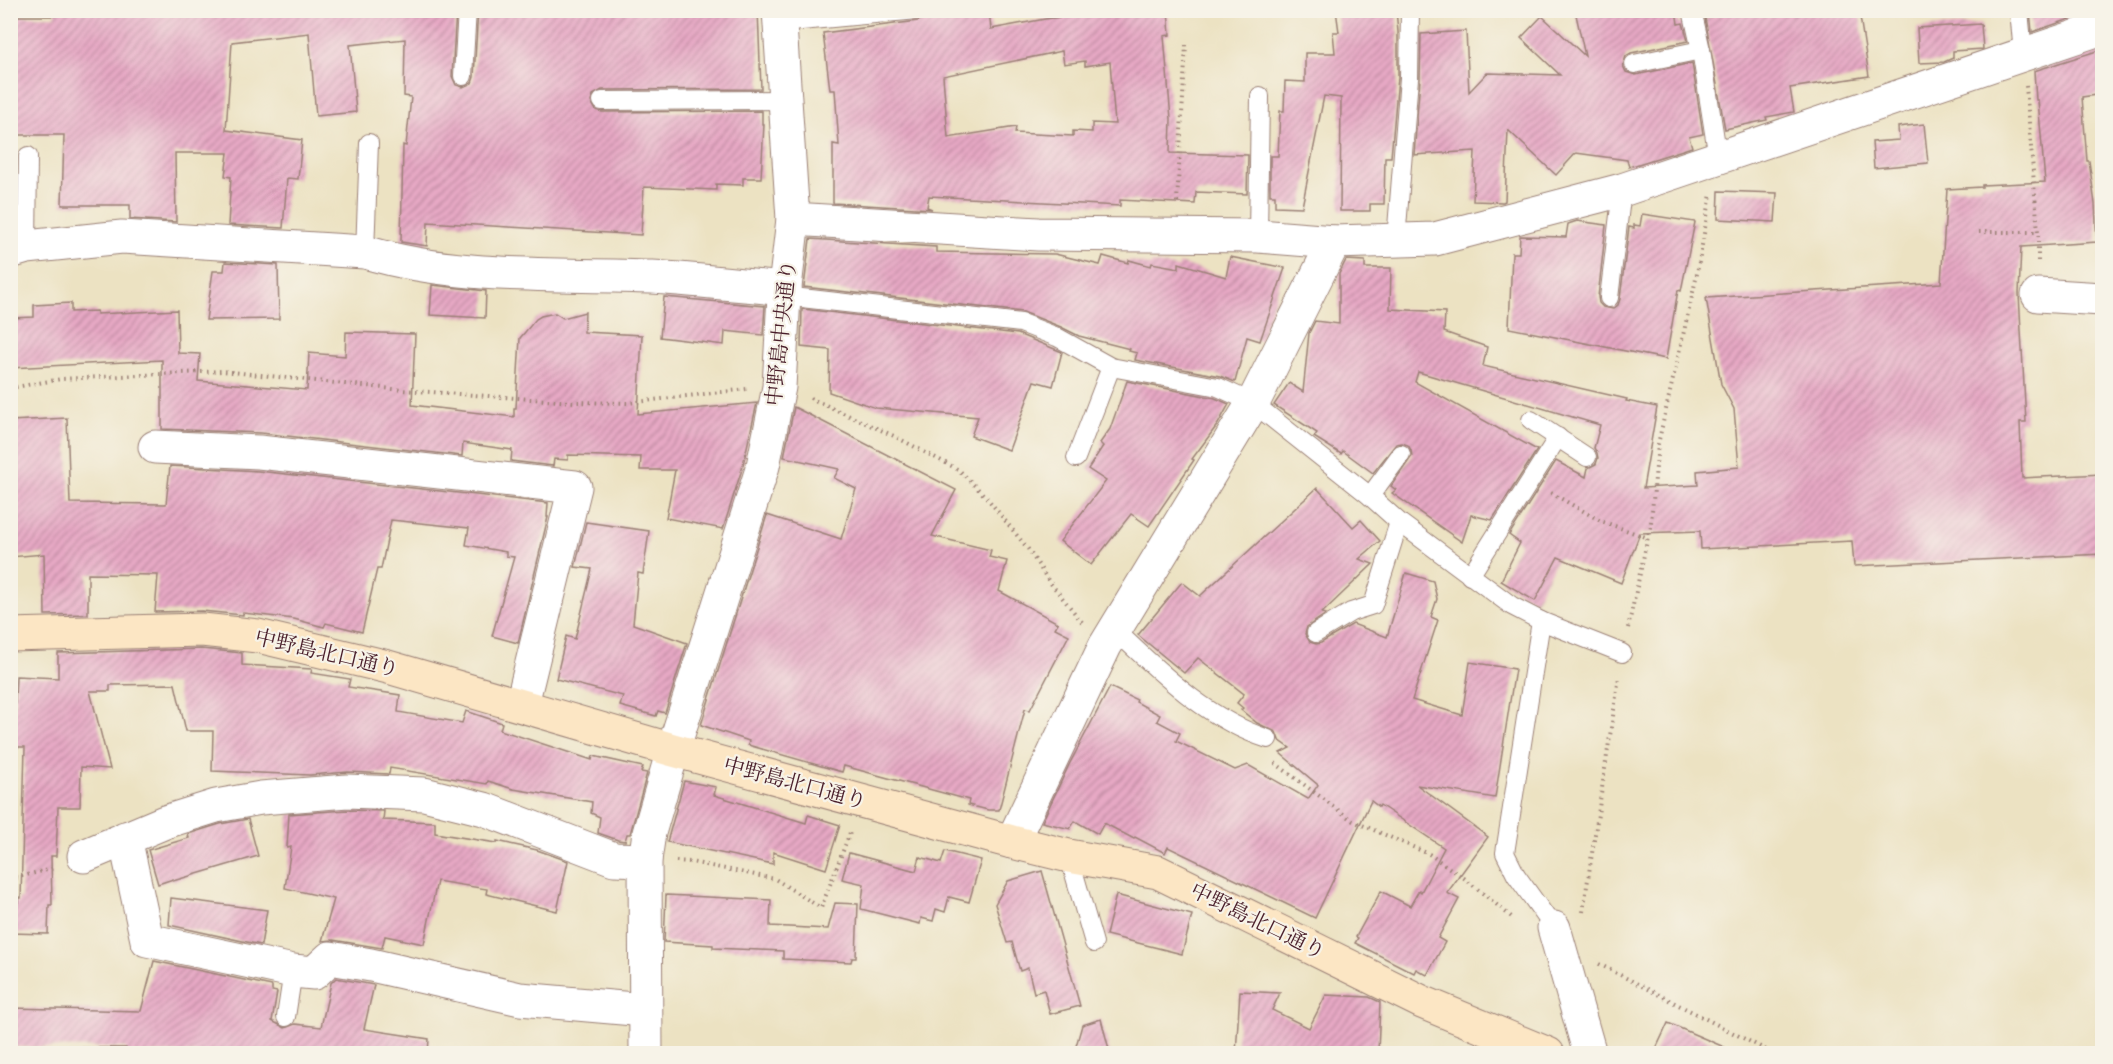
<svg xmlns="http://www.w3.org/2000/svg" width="2113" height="1064" viewBox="0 0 2113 1064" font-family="'IM FELL French Canon','Noto Serif JP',serif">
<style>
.building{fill:url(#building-hatch);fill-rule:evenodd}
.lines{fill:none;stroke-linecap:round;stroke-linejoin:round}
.lane-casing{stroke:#9b8076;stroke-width:20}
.street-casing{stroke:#9b8076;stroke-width:35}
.secondary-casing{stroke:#9b8076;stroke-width:35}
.path{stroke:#9b8076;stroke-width:4;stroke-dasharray:1.5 4.5;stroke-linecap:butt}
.lane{stroke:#fff;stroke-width:18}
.street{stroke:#fff;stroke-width:33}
.secondary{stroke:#fce6c4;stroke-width:33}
.labels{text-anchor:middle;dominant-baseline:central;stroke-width:4.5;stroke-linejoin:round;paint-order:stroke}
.street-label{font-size:21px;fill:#4a1f2b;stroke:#f7f3e8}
</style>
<defs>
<pattern id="building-hatch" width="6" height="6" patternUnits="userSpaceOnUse" patternTransform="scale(1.5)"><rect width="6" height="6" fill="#e7a9c5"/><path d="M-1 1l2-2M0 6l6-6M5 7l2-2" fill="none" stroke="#bd89a0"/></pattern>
</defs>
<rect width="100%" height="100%" fill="#f7f3e8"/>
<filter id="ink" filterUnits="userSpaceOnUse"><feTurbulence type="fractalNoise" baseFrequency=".0167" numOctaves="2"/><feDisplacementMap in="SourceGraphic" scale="12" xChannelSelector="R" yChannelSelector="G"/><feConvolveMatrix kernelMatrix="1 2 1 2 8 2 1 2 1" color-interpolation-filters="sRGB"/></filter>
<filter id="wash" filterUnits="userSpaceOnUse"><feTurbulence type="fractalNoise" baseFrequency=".008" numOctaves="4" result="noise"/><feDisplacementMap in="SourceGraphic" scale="24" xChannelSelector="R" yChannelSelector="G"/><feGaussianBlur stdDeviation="1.35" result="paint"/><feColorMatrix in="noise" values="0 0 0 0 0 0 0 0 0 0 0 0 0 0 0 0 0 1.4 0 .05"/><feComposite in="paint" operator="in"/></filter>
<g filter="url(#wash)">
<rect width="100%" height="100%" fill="#ece2c2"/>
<g id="blocks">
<g class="building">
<polygon points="55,10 456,10 452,76 456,85 463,87 472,83 474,77 478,10 758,10 761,89 602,90 593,95 591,102 596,110 602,112 762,111 762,124 764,124 761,178 743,178 743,185 716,184 716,190 644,187 641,235 428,222 427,246 401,242 403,145 406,146 411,97 404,96 405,39 350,45 356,112 316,116 309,33 232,42 226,130 302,140 298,179 287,178 283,228 228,225 231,177 225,176 228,153 175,153 176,222 130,219 130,205 62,205 64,135 10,135 10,16 55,16"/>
<path d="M947 10H989L991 29 1045 19 1116 10H1168L1170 35 1164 36 1171 119 1170 153 1248 155 1247 194 1196 192 1195 204 1120 200V206L929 196 927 207 932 209 833 203V144L839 145 835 90H830L823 33 918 21 924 18 948 17ZM1062 51 1064 64 1085 61V66L1110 62 1115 124 1092 123V132L1073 131V136L1015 133 1016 127 948 138 943 76Z"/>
<polygon points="1336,10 1396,10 1398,32 1398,77 1391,157 1385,157 1384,204 1370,204 1370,211 1340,211 1341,98 1324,96 1302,207 1275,206 1275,195 1270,195 1270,156 1278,156 1280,111 1284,111 1285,81 1305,82 1305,53 1335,53 1333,32 1339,32"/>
<polygon points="1575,10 1676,10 1678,24 1683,23 1688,41 1631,53 1626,56 1623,66 1626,72 1636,75 1692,63 1703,134 1689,137 1692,147 1629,167 1627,160 1576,153 1556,175 1508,130 1505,201 1503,202 1473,201 1475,151 1414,155 1420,79 1421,34 1466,31 1469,92 1487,73 1560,75 1521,38 1542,16 1585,56"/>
<polygon points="1739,10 1859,10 1869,76 1790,88 1794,112 1766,117 1767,120 1725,129 1705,18"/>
<polygon points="2030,10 2079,10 2079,16 2032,32"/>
<polygon points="1981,24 1983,49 1953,51 1953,58 1944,62 1919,63 1917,28"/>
<polygon points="2103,49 2103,94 2082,97 2087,161 2089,161 2095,204 2097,242 2021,247 2019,294 2026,422 2020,422 2022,478 2103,474 2103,554 1854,566 1852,541 1701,549 1700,531 1640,533 1621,583 1558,557 1535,601 1501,581 1520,543 1509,535 1556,461 1586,477 1588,468 1596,464 1598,458 1597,453 1594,448 1600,425 1418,372 1415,382 1537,450 1492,520 1471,515 1462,542 1392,493 1396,490 1391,486 1412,456 1411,450 1408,445 1402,443 1396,444 1373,473 1343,451 1341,454 1314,437 1317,433 1274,405 1289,383 1303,392 1309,333 1315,321 1339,324 1339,274 1346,260 1365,261 1365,268 1391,268 1390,309 1445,312 1444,332 1487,347 1483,366 1627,399 1626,401 1657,407 1643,488 1698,485 1697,471 1739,467 1734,409 1721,384 1706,298 1941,283 1947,189 1982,187 1982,185 2045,182 2038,100 2036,100 2034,71"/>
<polygon points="1924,124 1928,163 1874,168 1872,142 1899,140 1898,127"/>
<polygon points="1719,191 1777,193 1775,222 1718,219"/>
<polygon points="1642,214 1695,222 1681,291 1678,290 1666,359 1509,328 1512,253 1519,253 1520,236 1566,237 1568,224 1577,221 1606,225 1598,297 1599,303 1603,307 1613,309 1618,305 1620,299 1629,227 1634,228 1634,225 1640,226"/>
<polygon points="810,239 936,247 936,252 1055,254 1100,265 1103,256 1128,263 1129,260 1151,266 1152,263 1179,268 1179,263 1226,277 1230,257 1285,268 1260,341 1247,337 1235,382 1220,376 1135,360 1137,353 1129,351 1130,349 1079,336 1061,327 1023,312 804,287"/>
<polygon points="225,262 278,265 279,319 206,320 213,271 224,271"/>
<polygon points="432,285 486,291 485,318 430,315"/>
<polygon points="664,297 765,306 763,335 725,331 724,345 660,337"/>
<polygon points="71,303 71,312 97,311 97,314 177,310 178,353 200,354 198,381 307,390 309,353 345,356 346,332 415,334 412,405 514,417 514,408 516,408 520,338 536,319 541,316 555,313 563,318 585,312 584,332 642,335 638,414 757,403 742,469 723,529 666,518 675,470 640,470 641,457 568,455 568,460 554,459 553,466 511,461 512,450 463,443 462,456 261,433 162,429 162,360 10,368 10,325 14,325 13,318 34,317 34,305"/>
<polygon points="802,309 1018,334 1062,352 1053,386 1034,381 1009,450 971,436 978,417 876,408 829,392 830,350 801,347"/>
<polygon points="1127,381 1215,398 1229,404 1218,424 1192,459 1194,460 1149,526 1131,514 1091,565 1060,541 1106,481 1088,469 1103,446 1100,443 1110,429"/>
<polygon points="794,407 956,490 932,536 991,550 989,557 1007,561 999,591 1058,623 1055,628 1069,635 1030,710 1025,709 999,810 988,810 968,805 969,800 844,766 842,772 748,745 749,741 701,725 767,515 841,539 856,489 834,478 839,469 784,457"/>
<polygon points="67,418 70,503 166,504 170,466 258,471 548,503 547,517 548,517 518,643 492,636 514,557 506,556 506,552 466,545 469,528 391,520 381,569 377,569 362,632 326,623 324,627 294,619 243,613 243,615 202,611 155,612 158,575 88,574 88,614 45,615 44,554 10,557 10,421"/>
<polygon points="1317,488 1353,527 1361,520 1380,541 1359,559 1373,564 1322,613 1326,614 1307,627 1305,634 1310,642 1316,644 1321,643 1353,624 1387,637 1406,573 1433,581 1437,599 1431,617 1438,620 1412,700 1462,715 1470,662 1515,669 1495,798 1417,785 1488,837 1447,893 1459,899 1438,938 1445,942 1427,975 1416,969 1414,973 1355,943 1358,938 1356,937 1381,891 1410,906 1419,890 1421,892 1444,848 1380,805 1379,807 1371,801 1315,918 1168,847 1165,853 1135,837 1134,839 1104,823 1098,834 1075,821 1070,829 1042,822 1069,765 1110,687 1137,700 1136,702 1160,715 1157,721 1180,733 1176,741 1235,770 1248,765 1308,799 1318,785 1280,753 1290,748 1279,740 1276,732 1257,723 1241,710 1243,708 1237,703 1244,694 1198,658 1184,673 1138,635 1182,582 1200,596"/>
<polygon points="586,522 649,531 643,574 638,573 633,624 687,643 665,713 658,711 656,716 620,706 623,696 556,679 566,636 575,639 592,569 575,567"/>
<polygon points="201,649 242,653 242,665 312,669 311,673 350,679 348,687 400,695 398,712 462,723 466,711 502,723 500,730 592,760 593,756 643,767 641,772 647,773 630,834 627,834 625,841 618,840 598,833 600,817 591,813 592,802 513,789 488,781 487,784 390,768 389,774 348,772 310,775 212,771 213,731 186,731 175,684 110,685 110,691 90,691 110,769 81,767 80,807 58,807 56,856 51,856 52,905 49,905 48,934 10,933 10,902 18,903 19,898 21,898 25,747 13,747 16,676 58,678 58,653"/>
<polygon points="684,781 716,787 714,795 806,823 808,815 840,825 826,869 773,852 773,864 667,842"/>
<polygon points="347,810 384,811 383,820 435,822 435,833 497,843 497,841 537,850 568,861 557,911 486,894 487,889 437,881 424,944 385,936 382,948 333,940 322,941 334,899 285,888 291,847 287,848 289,814"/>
<polygon points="248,819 258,856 173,881 173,879 158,884 148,850 189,838 188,834 220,824"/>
<polygon points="945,851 981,860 969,902 949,897 945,912 936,909 933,921 921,918 920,924 861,909 864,884 842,879 849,853 916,871 920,857 941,863"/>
<polygon points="1042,871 1080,1006 1050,1014 1044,990 1034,993 1028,968 1020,971 1012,942 1007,943 995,904 1008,881"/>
<polygon points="666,895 771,900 770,926 828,929 835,903 858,904 856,958 852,958 851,962 783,959 783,951 713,948 713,945 664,942"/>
<polygon points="1116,895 1192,915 1182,954 1106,935"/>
<polygon points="171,898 267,910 261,945 169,925"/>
<polygon points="154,961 272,986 272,991 277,992 272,1021 285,1028 295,1024 321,1027 331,983 336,978 374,985 364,1029 429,1039 428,1053 126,1053 126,1048 10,1047 10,1008 141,1011"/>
<polygon points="1240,991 1280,993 1272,1010 1309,1028 1326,995 1369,997 1380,1002 1378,1053 1236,1053"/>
<polygon points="1101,1019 1110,1053 1074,1053 1082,1025"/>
<polygon points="1668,1023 1738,1053 1654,1053"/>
</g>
</g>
</g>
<g filter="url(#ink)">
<use href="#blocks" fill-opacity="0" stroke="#9b8076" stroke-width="1.5"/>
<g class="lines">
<g class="lane-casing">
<g id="lane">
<polyline points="1692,10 1701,50 1718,158"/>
<polyline points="2019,10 2023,54"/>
<polyline points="780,23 917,10"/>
<polyline points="1634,64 1701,50"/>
<polyline points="463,76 467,10"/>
<polyline points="602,101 786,100"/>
<polyline points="1258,236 1260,96"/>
<polyline points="1396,240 1409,78 1410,10"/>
<polyline points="27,247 28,156"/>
<polyline points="365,252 369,143"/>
<polyline points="784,296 1021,323 1057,337 1111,367 1218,387 1253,403 1370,496 1399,522 1512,606 1541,621 1622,653"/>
<polyline points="1609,298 1622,190"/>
<polyline points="1531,420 1587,457"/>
<polyline points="1076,458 1111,367"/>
<polyline points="1370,496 1401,454"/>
<polyline points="1470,576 1558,437"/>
<polyline points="1541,621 1505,853 1516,875 1554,928"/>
<path d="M1115 630C1161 673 1206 719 1268 739"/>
<polyline points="1316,633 1351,612 1373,605 1399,522"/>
<polyline points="1069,856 1094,943"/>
<polyline points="286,1017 293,971"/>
</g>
</g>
<g class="street-casing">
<g id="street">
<polyline points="793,219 1038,234 1258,236 1334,242 1435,239 1622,190 2102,28"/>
<path d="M10 252 27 247 122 237 365 252C459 280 556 273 652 277 697 280 741 285 785 289"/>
<polyline points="2038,295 2102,299"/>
<polyline points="155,447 259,452 575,487 522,704"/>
<polyline points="125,838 147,940 293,971 314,973 330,958 371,965 520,999 645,1010"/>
<polyline points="1012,842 1105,646 1253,403 1334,242"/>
<polyline points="84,856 165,822 216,806 261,798 347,791 424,794 484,809 614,859 645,860"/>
<polyline points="1554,928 1590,1054"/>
<polyline points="646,1054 645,860 649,833 673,750 763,466 779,387 784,296 793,219 779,10"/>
</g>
</g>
<g class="secondary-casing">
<polyline id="secondary" points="10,635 202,630 258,636 388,667 673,750 1012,842 1069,856 1158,872 1422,1002 1548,1054"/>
</g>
<g class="path">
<polyline points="2026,86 2038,232 2038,264"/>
<polyline points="1177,202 1186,45"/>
<polyline points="1979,232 2038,232"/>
<polyline points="10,388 61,379 222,371 402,390 574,402 628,403 747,389"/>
<polyline points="810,398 894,436 959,470 987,498 1028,549 1048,580 1082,622"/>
<polyline points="1551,493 1601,521 1648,538"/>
<polyline points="1628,628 1651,523 1658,444 1696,279 1711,194"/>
<polyline points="1275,763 1353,821 1429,854 1464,878 1514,919"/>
<polyline points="676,861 691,862 775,879 821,908 851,830"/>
<polyline points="10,879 55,868"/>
<polyline points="1583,912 1619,677"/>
<polyline points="1599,964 1774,1054"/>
</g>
<use href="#lane" class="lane"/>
<use href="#street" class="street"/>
<use href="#secondary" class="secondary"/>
</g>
</g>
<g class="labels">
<g class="street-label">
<text transform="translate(781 333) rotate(-84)">中野島中央通り</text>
<text transform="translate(327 653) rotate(13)">中野島北口通り</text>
<text transform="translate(795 783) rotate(15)">中野島北口通り</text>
<text transform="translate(1258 921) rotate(26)">中野島北口通り</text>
</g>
</g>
<rect width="2113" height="1064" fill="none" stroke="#f7f3e8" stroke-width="36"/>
</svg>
